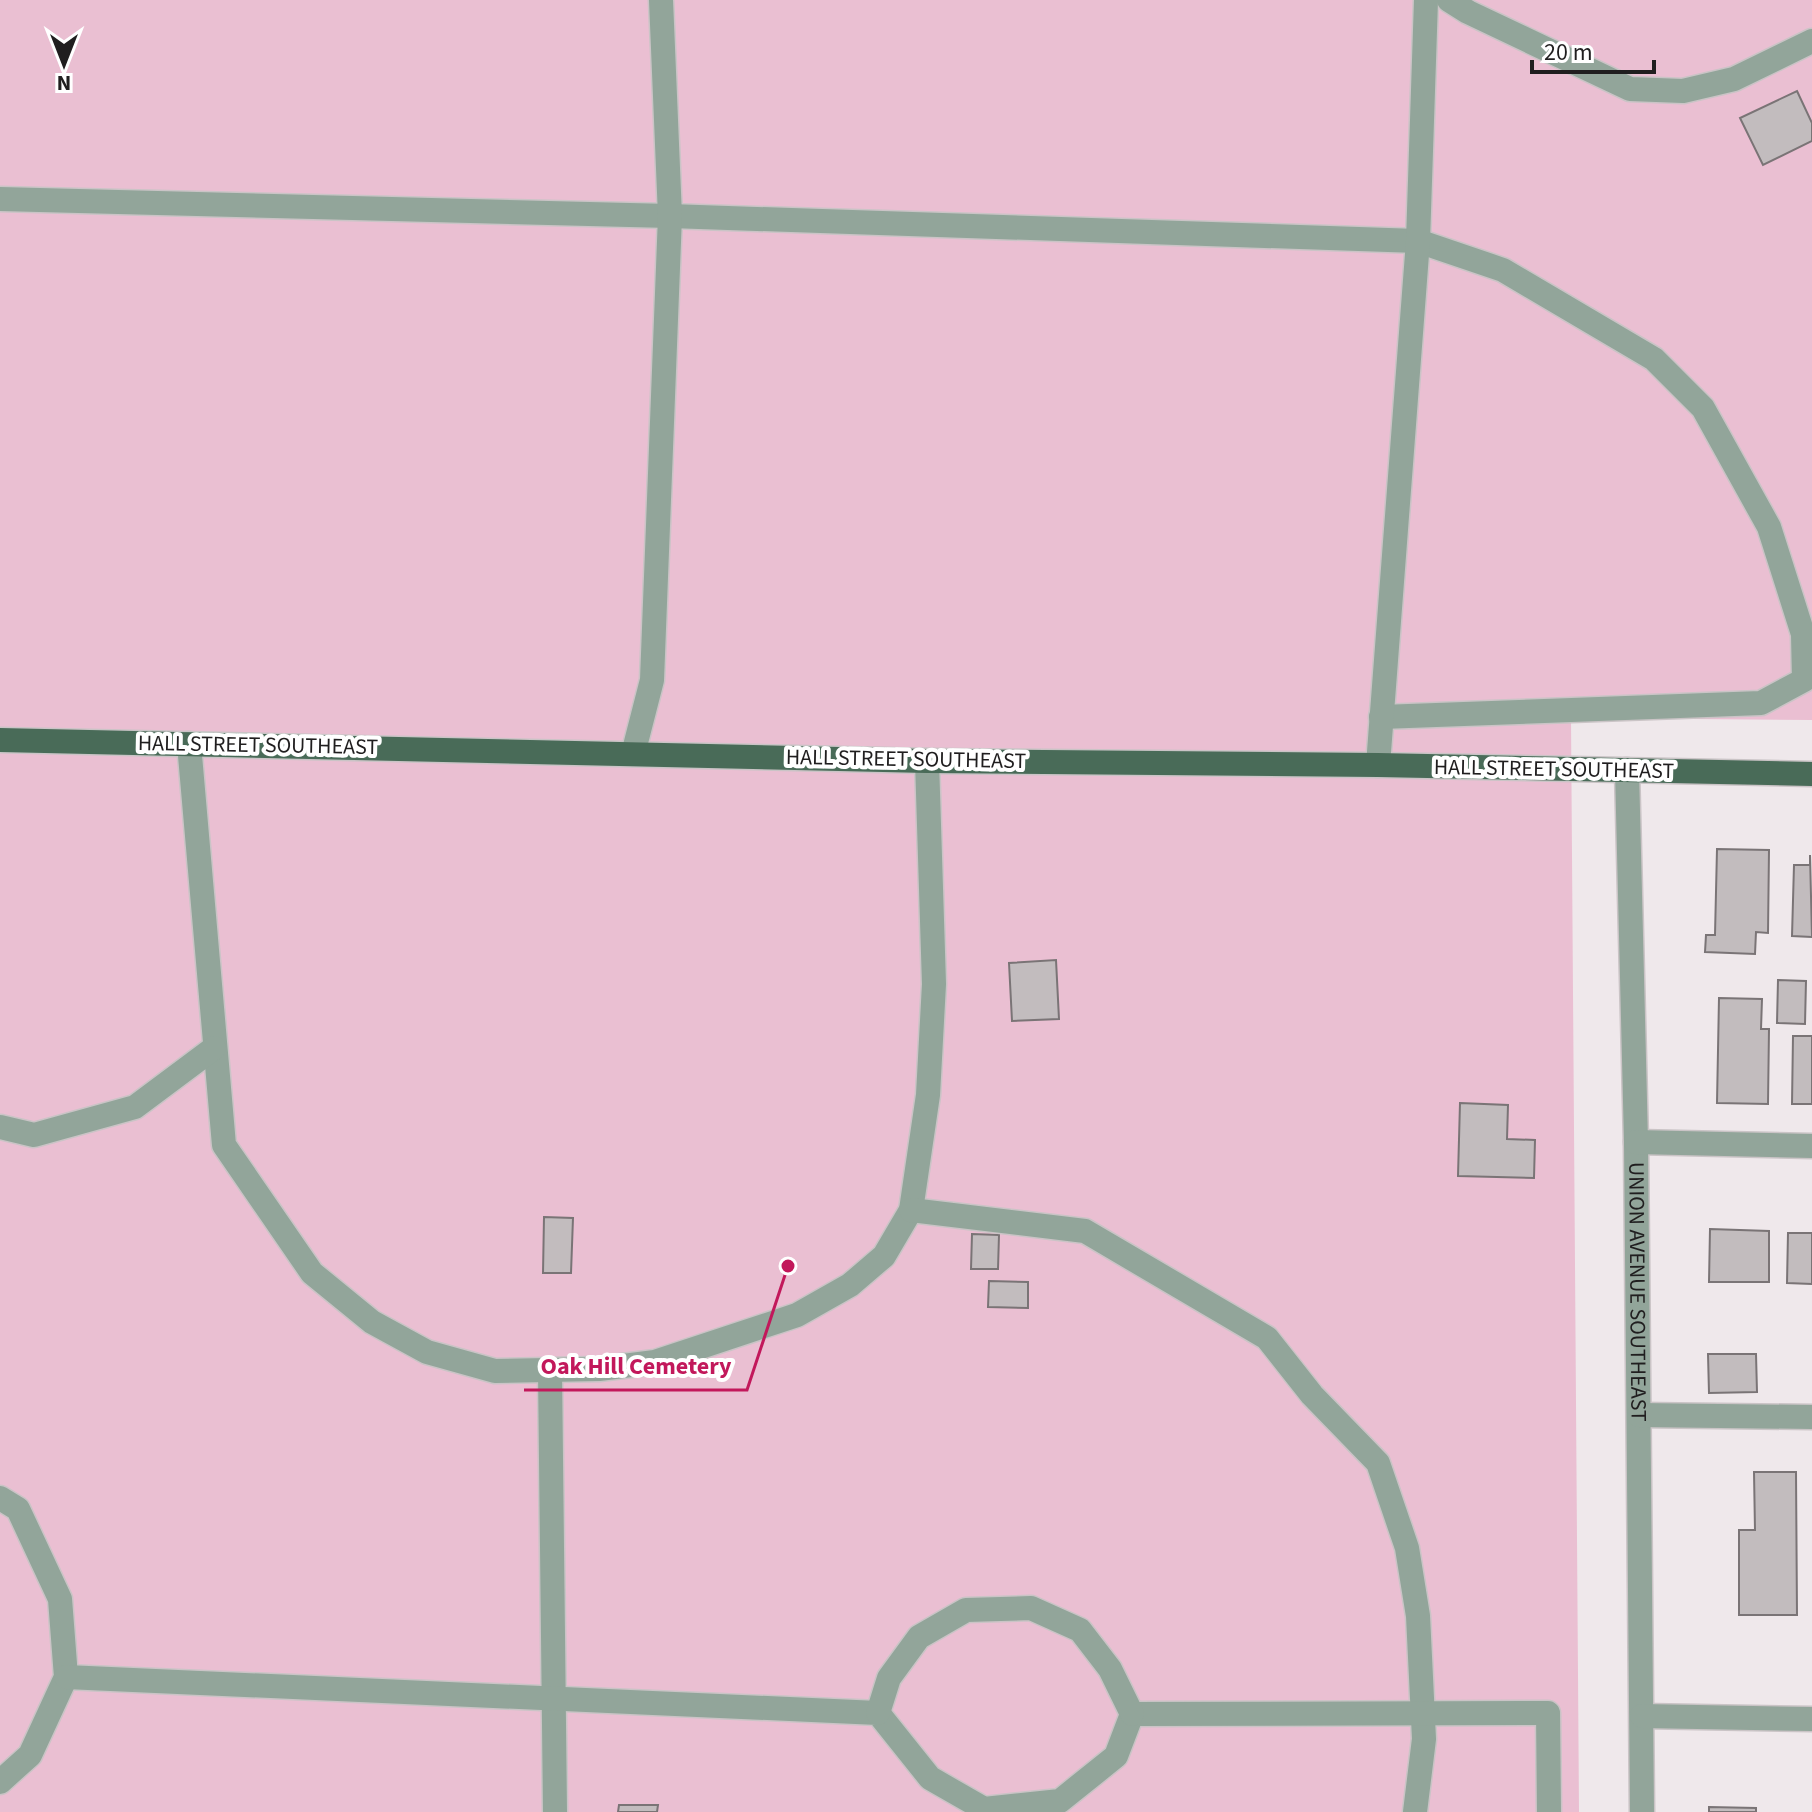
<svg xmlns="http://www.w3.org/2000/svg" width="1812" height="1812" viewBox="0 0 1812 1812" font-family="'Source Sans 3',sans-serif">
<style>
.green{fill:#eabfd2}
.building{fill:#c2bcbe;stroke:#7a7476;stroke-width:2}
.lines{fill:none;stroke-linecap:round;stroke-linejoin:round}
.minor-casing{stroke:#cac4c6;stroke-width:27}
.major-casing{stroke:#cac4c6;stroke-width:27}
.minor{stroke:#92a59a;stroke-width:24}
.major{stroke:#496b58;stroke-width:24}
.labels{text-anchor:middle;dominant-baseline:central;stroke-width:8;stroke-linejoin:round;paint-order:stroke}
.street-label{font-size:22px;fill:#201e1f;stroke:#fff}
.leader{fill:none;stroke:#c2185b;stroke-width:3}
.callout-dot{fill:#c2185b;stroke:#fff;stroke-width:3}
.callout-label{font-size:24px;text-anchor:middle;font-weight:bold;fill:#c2185b;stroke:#fff;stroke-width:8;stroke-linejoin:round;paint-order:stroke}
</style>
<rect width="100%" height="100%" fill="#efe8eb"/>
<polygon class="green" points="0,0 1812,0 1812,720 1571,718 1579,1812 0,1812"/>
<g class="building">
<polygon points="1797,91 1812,123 1812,141 1763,165 1740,118"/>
<polygon points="1717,849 1769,850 1768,933 1756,932 1755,954 1705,952 1706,935 1715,935"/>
<polygon points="1810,855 1812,937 1792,936 1794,865 1810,865"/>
<polygon points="1056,960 1059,1019 1012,1021 1009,963"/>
<polygon points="1778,980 1806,981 1805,1024 1777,1023"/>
<polygon points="1719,998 1762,999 1761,1029 1769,1029 1768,1104 1717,1103"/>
<polygon points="1793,1036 1812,1036 1812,1104 1792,1104"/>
<polygon points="1460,1103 1508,1105 1507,1139 1535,1140 1534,1178 1458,1176"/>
<polygon points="544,1217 573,1218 571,1273 543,1273"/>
<polygon points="1710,1229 1769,1231 1769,1282 1709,1282"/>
<polygon points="1788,1233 1812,1233 1812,1284 1787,1283"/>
<polygon points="972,1234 999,1235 998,1269 971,1269"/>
<polygon points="989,1281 1028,1282 1028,1308 988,1307"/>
<polygon points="1708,1354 1756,1354 1757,1392 1709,1393"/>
<polygon points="1754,1472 1796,1472 1797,1615 1739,1615 1739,1530 1755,1530"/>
<polygon points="619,1805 658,1805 657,1812 618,1812"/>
<polygon points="1709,1807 1756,1808 1756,1812 1709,1812"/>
</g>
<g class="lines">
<g class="minor-casing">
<g id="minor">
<polyline points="1449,0 1468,12 1630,89 1683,91 1734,79 1812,41"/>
<polyline points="0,199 670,216 1418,241 1503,270 1654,359 1703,408 1769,527 1803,634 1804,680 1761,703 1381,717"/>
<polyline points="189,744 224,1145 312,1273 372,1322 427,1352 495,1371 599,1369 655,1362 797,1315 850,1285 884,1256 911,1210 928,1095 934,984 927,761"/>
<polyline points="633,754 652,680 670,216 661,0"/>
<polyline points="1378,765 1418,241 1426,0"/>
<path id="s1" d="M1627 770 1636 1142 1642 1812"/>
<polyline points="0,1127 34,1135 135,1107 214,1048"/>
<polyline points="1636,1142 1812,1146"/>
<polyline points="911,1210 1085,1231 1267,1338 1312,1395 1378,1463 1407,1548 1418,1616 1424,1739 1415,1812"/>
<polyline points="550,1370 555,1812"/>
<polyline points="1639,1415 1812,1417"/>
<polyline points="0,1498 18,1509 60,1599 66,1677 30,1755 0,1782"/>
<polyline points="66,1677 878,1713 930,1778 984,1809 1060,1801 1116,1756 1132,1714 1548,1713 1549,1812"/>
<polyline points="878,1713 889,1678 919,1637 966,1610 1031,1608 1080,1630 1110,1669 1132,1714"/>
<polyline points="1642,1716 1812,1719"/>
</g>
</g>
<g class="major-casing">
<polyline id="major" points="0,740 927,761 1378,765 1812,774"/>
</g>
<use href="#minor" class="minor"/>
<use href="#major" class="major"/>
</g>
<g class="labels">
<g class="street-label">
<text transform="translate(258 745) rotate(1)">HALL STREET SOUTHEAST</text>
<text transform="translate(906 759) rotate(1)">HALL STREET SOUTHEAST</text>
<text transform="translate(1554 769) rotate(1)">HALL STREET SOUTHEAST</text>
<text stroke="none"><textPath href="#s1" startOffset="522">UNION AVENUE SOUTHEAST</textPath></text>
</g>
</g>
<path class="leader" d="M788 1266L747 1390H524"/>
<circle class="callout-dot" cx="788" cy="1266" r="8"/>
<g class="callout-label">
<text x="636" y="1374">Oak Hill Cemetery</text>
</g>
<g transform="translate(64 64) rotate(180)" stroke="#ffffff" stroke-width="6" paint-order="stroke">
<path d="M0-6L14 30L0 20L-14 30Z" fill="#201e1f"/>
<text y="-12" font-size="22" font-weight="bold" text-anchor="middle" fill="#201e1f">N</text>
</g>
<path d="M1532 60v12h122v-12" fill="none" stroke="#201e1f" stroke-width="4"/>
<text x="1544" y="60" font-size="24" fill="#201e1f" stroke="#ffffff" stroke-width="6" paint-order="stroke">20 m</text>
</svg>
